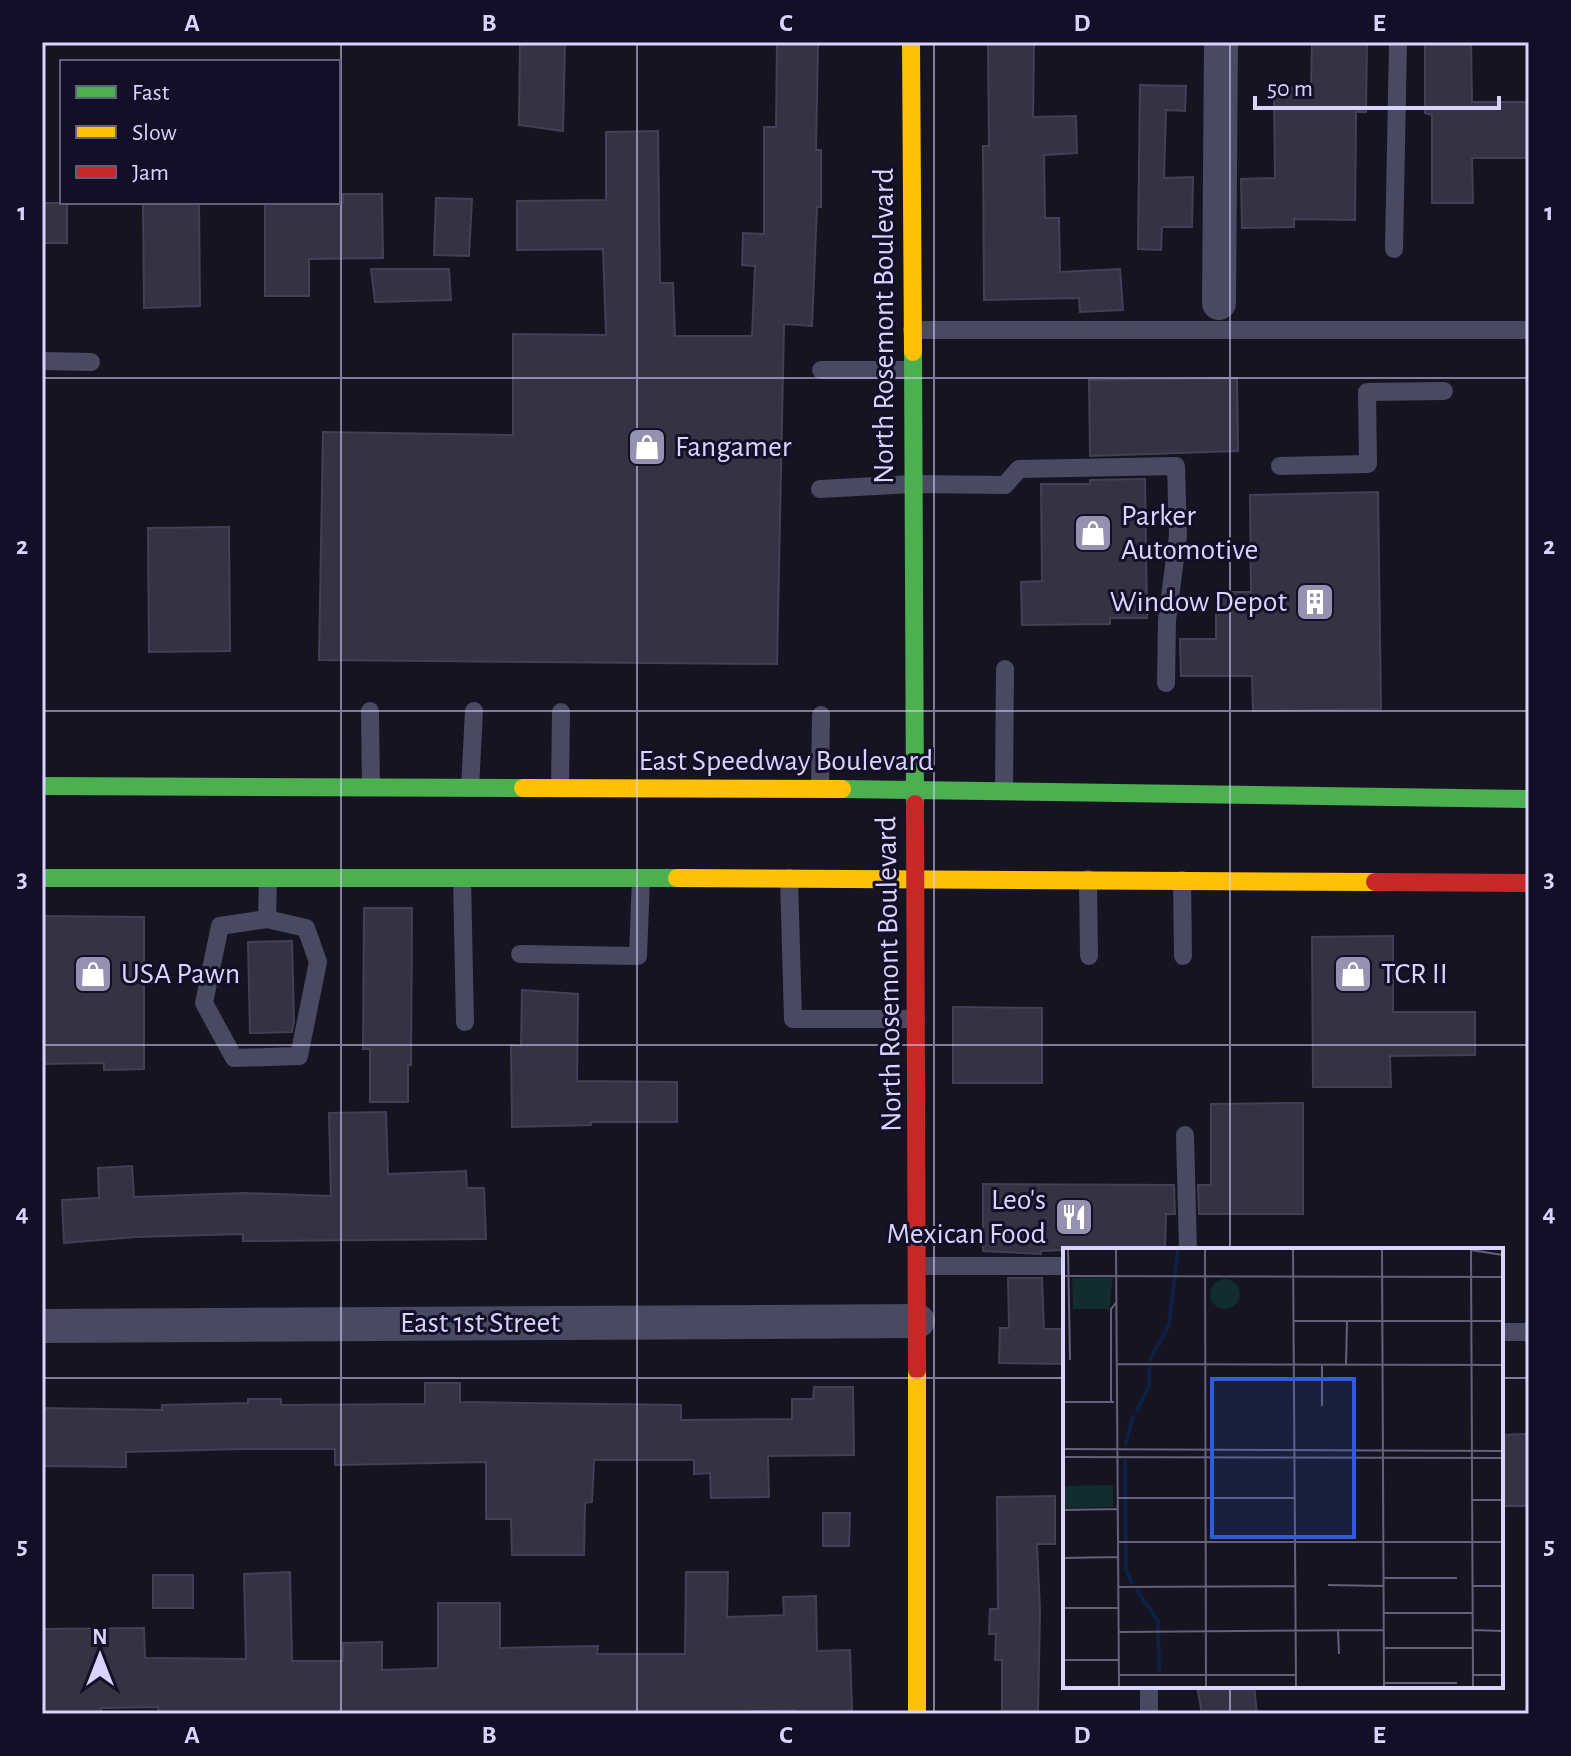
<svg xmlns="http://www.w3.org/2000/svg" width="1571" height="1756" viewBox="0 0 1571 1756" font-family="'Alegreya Sans',sans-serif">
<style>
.building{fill:#343243;stroke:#433f54;stroke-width:2}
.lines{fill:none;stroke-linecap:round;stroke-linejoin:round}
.lane{stroke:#4a4962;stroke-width:18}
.street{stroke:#4a4962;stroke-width:34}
.fast{stroke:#4caf50;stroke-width:18}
.slow{stroke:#ffc107;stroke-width:18}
.jam{stroke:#c62828;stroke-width:18}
.grid{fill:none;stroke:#d9d4ff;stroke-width:2;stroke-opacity:0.55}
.labels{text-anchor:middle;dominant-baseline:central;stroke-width:6;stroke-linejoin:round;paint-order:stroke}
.street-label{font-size:30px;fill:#d9d4ff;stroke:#130f26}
.poi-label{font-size:30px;fill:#d9d4ff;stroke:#130f26;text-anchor:start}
.inset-river{fill:none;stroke:#0d2144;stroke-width:4}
.inset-road{fill:none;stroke:#64617a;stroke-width:2}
.view{fill:#305bdc;fill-opacity:0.15;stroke:#305bdc;stroke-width:4}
.inset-edge{fill:none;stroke:#d9d4ff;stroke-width:4}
.neatline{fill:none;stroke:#d9d4ff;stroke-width:3}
.grid-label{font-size:26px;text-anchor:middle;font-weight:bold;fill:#d9d4ff}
</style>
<rect width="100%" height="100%" fill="#161421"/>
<g class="building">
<polygon points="520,42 565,42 563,131 519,125"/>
<polygon points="777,42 818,42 816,150 821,150 821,207 817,207 812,326 784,324 777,664 319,660 323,432 513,435 513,334 606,335 603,249 517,250 517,201 606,200 606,132 658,131 660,283 673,283 675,336 752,336 755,266 742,265 743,233 764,234 764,127 776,127"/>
<polygon points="988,42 1034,42 1033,117 1076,116 1077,153 1044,155 1045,218 1059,218 1060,272 1120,269 1123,310 1080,312 1079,298 984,300 983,146 989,146"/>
<polygon points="1312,42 1367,42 1366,112 1356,112 1355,220 1294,219 1294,227 1242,228 1241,179 1275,178 1274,88 1311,88"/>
<polygon points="1425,42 1471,42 1472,102 1529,102 1529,158 1472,158 1473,203 1432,203 1432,115 1425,113"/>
<polygon points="1140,85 1186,86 1185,111 1166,110 1164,178 1193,177 1192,227 1162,227 1161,250 1138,249"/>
<polygon points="343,194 382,194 383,258 309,259 309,296 265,296 265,202 343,202"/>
<polygon points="436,198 472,199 469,256 434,255"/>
<polygon points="143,202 199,202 200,306 144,308"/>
<rect x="42" y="203" width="25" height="40"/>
<polygon points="371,269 449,269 451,300 375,302"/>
<polygon points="1237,378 1238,451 1090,456 1089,380"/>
<polygon points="1145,479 1147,618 1110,618 1110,624 1022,625 1021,582 1042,581 1041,484 1090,484 1090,480"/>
<polygon points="1378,492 1381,709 1253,711 1252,676 1181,676 1180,639 1216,639 1216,592 1251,592 1250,495"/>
<polygon points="229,527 230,651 149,652 148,528"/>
<polygon points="364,908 412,908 411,1065 408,1065 408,1102 370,1102 370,1049 363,1049"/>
<polygon points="42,916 144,917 144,1069 104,1070 104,1063 42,1064"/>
<polygon points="1393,936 1393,1012 1475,1012 1475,1055 1390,1056 1391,1087 1313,1087 1312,937"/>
<polygon points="292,941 294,1021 292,1032 250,1033 248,942"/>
<polygon points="522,990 578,994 577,1081 677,1082 677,1122 591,1122 591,1125 512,1127 511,1045 521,1046"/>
<polygon points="953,1007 1042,1008 1042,1083 953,1083"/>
<polygon points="1303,1103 1303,1214 1199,1214 1198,1185 1211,1185 1211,1104"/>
<polygon points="386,1112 388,1174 466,1171 467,1188 484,1188 486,1239 243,1241 243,1234 136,1237 64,1243 62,1200 99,1198 98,1168 132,1166 134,1197 244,1193 331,1196 329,1113"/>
<polygon points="983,1184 1174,1185 1175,1214 1166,1214 1165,1250 1065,1250 1041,1251 1041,1254 983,1251"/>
<polygon points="1008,1278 1042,1278 1044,1329 1065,1329 1065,1364 999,1363 1000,1328 1009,1328"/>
<polygon points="425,1383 460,1383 460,1402 681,1405 681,1420 792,1419 792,1399 813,1399 814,1387 853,1387 854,1455 768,1456 769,1497 711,1498 710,1473 694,1474 694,1460 594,1460 592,1502 585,1503 584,1555 512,1555 511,1519 486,1519 486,1462 335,1465 335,1449 241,1449 126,1452 126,1467 42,1466 42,1408 162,1410 162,1405 248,1403 248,1399 281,1399 281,1405 425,1404"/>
<polygon points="1529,1434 1529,1506 1501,1506 1501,1435"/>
<polygon points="1055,1496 1055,1544 1037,1544 1040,1610 1038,1714 1002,1714 1002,1660 995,1660 996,1634 989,1634 990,1609 998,1609 997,1497"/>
<polygon points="823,1513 850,1513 849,1546 823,1546"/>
<polygon points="290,1572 292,1661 343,1661 343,1643 382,1642 382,1670 438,1668 438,1603 500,1603 500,1648 598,1646 597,1654 685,1654 686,1572 728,1572 727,1617 784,1615 783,1597 816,1596 817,1651 850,1650 852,1712 794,1714 794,1710 737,1712 737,1714 158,1714 158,1707 101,1708 101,1714 42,1714 42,1629 144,1628 145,1658 246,1659 244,1574"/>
<rect x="153" y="1575" width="40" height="33"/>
<polygon points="1197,1686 1254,1686 1257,1714 1202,1714"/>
</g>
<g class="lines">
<g class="lane">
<polyline points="1394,249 1398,42"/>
<polyline points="912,330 1529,330"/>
<polyline points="42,361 91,362"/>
<polyline points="821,370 913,370"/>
<polyline points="1280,466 1368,464 1367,392 1444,391"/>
<polyline points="820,489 913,484 1005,485 1019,469 1176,466 1178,535 1167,620 1166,683"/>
<polyline points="370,711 371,787"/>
<polyline points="470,788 474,711"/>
<polyline points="560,788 561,712"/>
<polyline points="820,789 821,715"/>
<polyline points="1004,790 1005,669"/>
<polyline points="462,878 465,1022"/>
<polyline points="789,878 793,1019 916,1019"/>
<polyline points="1088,879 1089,956"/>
<polyline points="1182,880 1183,956"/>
<polyline points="267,919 220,926 204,1003 234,1058 299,1056 318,962 306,928 267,919 268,878"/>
<polyline points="520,954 638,956 641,878"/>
<polyline points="1185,1135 1188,1250"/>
<polyline points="918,1266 1062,1266"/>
<polyline points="1501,1332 1529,1332"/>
<polyline points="1149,1714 1149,1686"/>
</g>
<g class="street">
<polyline points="1219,303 1221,42"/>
<polyline points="42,1326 918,1321"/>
</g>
<g class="fast">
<polyline points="913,352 915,804"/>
<polyline points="42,786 523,788"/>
<polyline points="842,789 1529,799"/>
<polyline points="42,878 677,878"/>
</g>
<g class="slow">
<polyline points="911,42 913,352"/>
<polyline points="523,788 842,789"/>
<polyline points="677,878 1375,882"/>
<polyline points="917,1714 917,1370"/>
</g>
<g class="jam">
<polyline points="915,804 917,1370"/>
<polyline points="1375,882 1529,883"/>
</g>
</g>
<path class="grid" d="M341 42V1714M637 42V1714M934 42V1714M1230 42V1250M42 378H1529M42 711H1529M42 1045H1529M42 1378H1065M1501 1378H1529M1230 1686V1714"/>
<defs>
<g id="shop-square" transform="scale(2)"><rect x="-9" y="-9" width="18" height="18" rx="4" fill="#9591b1" stroke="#130f26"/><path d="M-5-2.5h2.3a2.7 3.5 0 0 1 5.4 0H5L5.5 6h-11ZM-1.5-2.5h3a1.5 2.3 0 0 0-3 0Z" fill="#fff"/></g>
<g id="building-square" transform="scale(2)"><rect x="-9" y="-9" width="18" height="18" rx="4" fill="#9591b1" stroke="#130f26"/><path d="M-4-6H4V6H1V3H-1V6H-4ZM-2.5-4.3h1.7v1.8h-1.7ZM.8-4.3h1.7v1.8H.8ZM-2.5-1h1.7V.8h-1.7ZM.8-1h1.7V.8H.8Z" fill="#fff"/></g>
<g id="restaurant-square" transform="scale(2)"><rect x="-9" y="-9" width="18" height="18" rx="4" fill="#9591b1" stroke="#130f26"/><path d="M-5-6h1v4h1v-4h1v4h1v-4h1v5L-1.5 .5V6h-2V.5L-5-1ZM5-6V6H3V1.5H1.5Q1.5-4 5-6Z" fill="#fff"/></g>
</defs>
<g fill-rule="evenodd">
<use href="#shop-square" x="647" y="447"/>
<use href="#shop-square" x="1093" y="533"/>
<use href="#building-square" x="1315" y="602"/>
<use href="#shop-square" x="93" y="974"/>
<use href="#shop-square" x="1353" y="974"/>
<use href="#restaurant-square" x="1074" y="1217"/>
</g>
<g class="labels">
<g class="street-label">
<text transform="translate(884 326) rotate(-90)">North Rosemont Boulevard</text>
<text x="786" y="761">East Speedway Boulevard</text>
<text transform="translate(889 974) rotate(-91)">North Rosemont Boulevard</text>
<text x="480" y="1323">East 1st Street</text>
</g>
<g class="poi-label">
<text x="675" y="447">Fangamer</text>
<text x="1121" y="516">Parker<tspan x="1121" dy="34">Automotive</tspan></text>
<text x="1287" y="602" text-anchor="end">Window Depot</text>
<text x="121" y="974">USA Pawn</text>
<text x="1381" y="974">TCR II</text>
<text x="1046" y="1200" text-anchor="end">Leo's<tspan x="1046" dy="34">Mexican Food</tspan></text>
</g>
</g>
<g transform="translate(1063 1248)">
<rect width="440" height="440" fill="#161421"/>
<path d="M9 30H50L46 61H10ZM147 46a15 15 0 1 1 30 0a15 15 0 1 1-30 0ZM50 237V259L0 260V238Z" fill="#132c2d"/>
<path class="inset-river" d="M86 113 106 77 115 1M73 164 86 139V119M62 197 70 168M62 211 63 322 69 336M73 341 95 373 96 424"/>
<path class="inset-road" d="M5 1 7 112M53 1 56 439M142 1 143 439M230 1 233 439M319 1 321 439M408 1 410 439M408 2 440 7M0 28 440 29M231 73H440M54 116 440 117M283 117 284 74M48 153V61L53 55M0 154H51M259 158V117M0 201 440 203M0 209 440 210M54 250H232M409 252H440M0 262 55 261M55 294H440M0 310 55 309M320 330H394M265 337 320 338M409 338H440M55 339 232 338M0 360H55M320 365H409M275 382 276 406M409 382 440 383M56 384 320 382M321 400H409M0 412H56M56 427H233M410 427H440M321 435H394"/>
<path class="view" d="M149 131H291V289H149Z"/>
<rect width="440" height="440" class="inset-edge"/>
</g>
<rect width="1571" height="1756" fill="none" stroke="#130f26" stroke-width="88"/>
<rect x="60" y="60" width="280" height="144" fill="#130f26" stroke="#625e7d" stroke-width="2"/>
<rect x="76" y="86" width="40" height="12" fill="#4caf50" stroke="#625e7d" stroke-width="2"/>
<text x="132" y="100" font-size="24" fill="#d9d4ff">Fast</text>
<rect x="76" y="126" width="40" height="12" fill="#ffc107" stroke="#625e7d" stroke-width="2"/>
<text x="132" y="140" font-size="24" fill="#d9d4ff">Slow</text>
<rect x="76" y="166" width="40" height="12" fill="#c62828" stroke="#625e7d" stroke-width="2"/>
<text x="132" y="180" font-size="24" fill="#d9d4ff">Jam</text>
<g transform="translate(100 1656)" stroke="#130f26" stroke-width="6" paint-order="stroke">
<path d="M0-6L14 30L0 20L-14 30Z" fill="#d9d4ff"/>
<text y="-12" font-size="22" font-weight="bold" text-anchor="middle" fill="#d9d4ff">N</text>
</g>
<path d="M1255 96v12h244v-12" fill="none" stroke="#d9d4ff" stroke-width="4"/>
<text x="1267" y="96" font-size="24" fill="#d9d4ff" stroke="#130f26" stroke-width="6" paint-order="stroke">50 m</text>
<rect x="44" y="44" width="1483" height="1668" class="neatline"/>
<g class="grid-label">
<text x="192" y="31">A</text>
<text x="489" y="31">B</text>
<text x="786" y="31">C</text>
<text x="1082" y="31">D</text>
<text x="1379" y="31">E</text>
<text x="22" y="220">1</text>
<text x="1549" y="220">1</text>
<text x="22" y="554">2</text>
<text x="1549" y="554">2</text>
<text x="22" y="887">3</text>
<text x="1549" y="887">3</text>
<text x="22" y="1221">4</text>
<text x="1549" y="1221">4</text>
<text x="22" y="1554">5</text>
<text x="1549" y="1554">5</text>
<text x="192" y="1743">A</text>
<text x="489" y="1743">B</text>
<text x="786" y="1743">C</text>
<text x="1082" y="1743">D</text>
<text x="1379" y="1743">E</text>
</g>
</svg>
